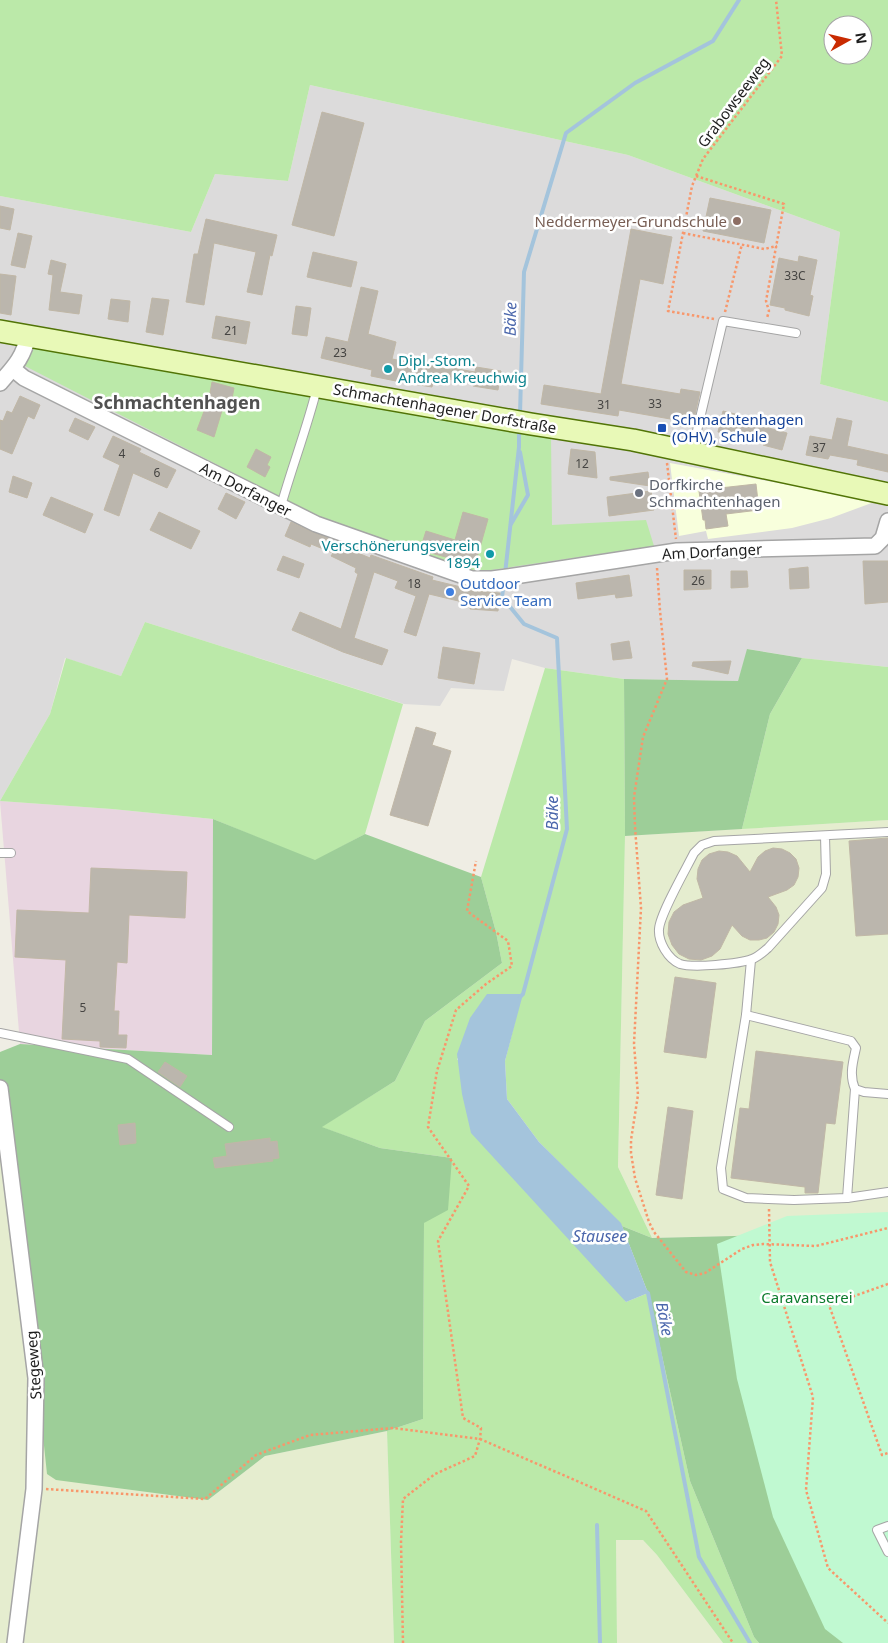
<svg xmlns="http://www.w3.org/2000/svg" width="888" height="1643" viewBox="0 0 888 1643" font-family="'Noto Sans',sans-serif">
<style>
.residential{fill:#dcdbdb}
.industrial{fill:#e8d5e0}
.education{fill:#f8ffdc}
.farmland{fill:#e5edcf}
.grass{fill:#bbe9a9;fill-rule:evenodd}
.forest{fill:#9dce98}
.park{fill:#c0f9d1}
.water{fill:#a4c4dc}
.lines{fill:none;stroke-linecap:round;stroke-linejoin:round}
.stream{stroke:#a4c4dc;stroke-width:4}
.building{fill:#bbb6ad;stroke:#c0b7a6}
.lane-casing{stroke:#a5a5a5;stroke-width:10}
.street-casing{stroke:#a5a5a5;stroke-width:18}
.secondary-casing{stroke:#517406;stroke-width:24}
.path{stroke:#f8976b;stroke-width:2.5;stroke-dasharray:2.5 2.5;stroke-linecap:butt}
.lane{stroke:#fff;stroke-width:8}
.street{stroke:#fff;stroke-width:15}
.secondary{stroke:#e8f9b7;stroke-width:21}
.education-dot{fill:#8d6e63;stroke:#fff;stroke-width:2}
.culture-dot{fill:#0f9aa8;stroke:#fff;stroke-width:2}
.transit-dot{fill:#1a4fb4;stroke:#fff;stroke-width:2}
.worship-dot{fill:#6b7280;stroke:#fff;stroke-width:2}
.shop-dot{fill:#3f7fe0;stroke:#fff;stroke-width:2}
.labels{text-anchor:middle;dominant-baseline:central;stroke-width:5;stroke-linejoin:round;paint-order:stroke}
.number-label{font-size:12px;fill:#454442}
.street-label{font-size:15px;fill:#1e1e1e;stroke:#fff}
.education-label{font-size:15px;fill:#785e54;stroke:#fff;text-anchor:end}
.culture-label{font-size:15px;fill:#0d838f;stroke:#fff;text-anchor:start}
.transit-label{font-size:15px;fill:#164399;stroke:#fff;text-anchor:start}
.worship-label{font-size:15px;fill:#5b616d;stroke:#fff;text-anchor:start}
.shop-label{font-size:15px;fill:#366cbe;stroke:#fff;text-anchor:start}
.park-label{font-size:15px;fill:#0c7b2c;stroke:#fff}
.water-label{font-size:16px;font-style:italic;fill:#4b67ac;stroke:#fff}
.quarter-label{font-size:18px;font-weight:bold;fill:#515151;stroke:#fff}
</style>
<rect width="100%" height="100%" fill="#efede4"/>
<polygon class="residential" points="310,85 628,155 840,232 820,384 888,402 888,667 802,658 748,649 738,681 624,679 545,668 512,659 504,691 451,688 440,706 404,704 145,622 121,676 65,658 50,714 0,801 0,196 191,232 215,174 288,181"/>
<polygon class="industrial" points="0,801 112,809 213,819 212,1055 20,1044"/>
<polygon class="education" points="670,463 877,501 831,518 792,528 708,539 706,531 679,536"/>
<g class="farmland">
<polygon points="888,820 888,1214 775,1235 652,1238 618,1167 625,836"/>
<polygon points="0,1139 208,1500 265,1456 387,1431 394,1643 0,1643"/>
<polygon points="616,1540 643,1540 657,1555 723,1643 617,1643"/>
</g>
<g class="grass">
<path d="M0 0H888V402L820 384 840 232 628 155 310 85 288 181 215 174 191 232 0 196ZM833 25H863V55H833Z"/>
<polygon points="31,343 551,435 552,525 646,520 654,546 477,572 323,519 21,364"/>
<polygon points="145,622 403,704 365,834 315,861 213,819 112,809 0,801 50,714 66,658 121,676"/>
<polygon points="802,658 888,667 888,820 742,829 770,714"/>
<polygon points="545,668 624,679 625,836 618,1167 652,1238 622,1226 539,1142 507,1099 505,1061 522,994 457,1059 626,1302 648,1293 690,1481 754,1637 759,1643 723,1643 657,1555 643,1540 616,1540 617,1643 394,1643 387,1431 423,1419 424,1223 452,1158 380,1148 321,1127 395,1081 425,1021 502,963 496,932 481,877"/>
</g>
<g class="forest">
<polygon points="747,649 802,658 770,714 742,829 625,836 624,679 738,681"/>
<polygon points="213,819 315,860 365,834 481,877 496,932 502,963 425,1021 395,1081 322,1127 380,1148 452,1158 448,1210 424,1223 423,1419 387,1431 265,1456 208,1500 56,1480 47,1474 32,1332 0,1139 0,1052 20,1044 212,1055"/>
<polygon points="622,1226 652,1238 775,1235 888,1643 759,1643 754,1637 690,1481 648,1293"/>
</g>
<polygon class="park" points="888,1212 888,1643 843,1643 825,1629 773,1517 737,1379 717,1244 787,1216"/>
<polygon class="water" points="487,994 523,994 505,1061 507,1099 539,1142 621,1223 648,1293 626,1302 471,1133 462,1094 457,1054 470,1018"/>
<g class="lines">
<g class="stream">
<polyline points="520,414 524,272 566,133 635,83 713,41 739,0"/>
<polyline points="511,524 528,495 520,452"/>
<polyline points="505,574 519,447 519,429"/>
<polyline points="504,581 502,597 524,624 557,638 567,829 523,994 520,997"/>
<polyline points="644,1290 648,1293 699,1557 750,1643"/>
<polyline points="597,1525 600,1643"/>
</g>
</g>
<g class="building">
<polygon points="322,112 364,123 334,236 292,225"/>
<polygon points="710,198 771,210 764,243 703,231"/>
<polygon points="0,206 14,209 10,230 0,228"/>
<polygon points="206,219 277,235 272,256 270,255 262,295 247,292 256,252 214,243 204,305 186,302 194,254 198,254"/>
<polygon points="631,229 672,237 663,284 640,279 621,384 680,394 681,389 700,392 694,419 676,416 676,420 619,410 618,416 541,404 544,385 601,394"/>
<polygon points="18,233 32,236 25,268 11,265"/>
<polygon points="313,252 357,262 351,287 307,277"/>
<polygon points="799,256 817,260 810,295 813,296 809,316 785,310 785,308 770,305 779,258 798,262"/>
<polygon points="51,260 66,264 60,292 82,295 79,314 49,310 53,275 48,274"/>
<polygon points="0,274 16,276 11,315 0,313"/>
<polygon points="361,287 378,291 368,334 396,342 392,359 452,370 452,368 475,372 476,367 501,371 498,390 473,386 473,383 434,377 432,387 401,382 371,376 372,370 321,358 326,337 348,342"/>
<polygon points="152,298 169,300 163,335 146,332"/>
<polygon points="111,299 130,301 128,322 108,319"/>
<polygon points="296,306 311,308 307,336 292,334"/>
<polygon points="216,316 250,322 246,344 212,338"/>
<polygon points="212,382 234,388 231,404 224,404 214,437 197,430 209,398"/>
<polygon points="20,396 40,405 34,419 28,416 12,454 0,449 0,420 3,421 7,411 12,413"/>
<polygon points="723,411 755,419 754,424 787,433 782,450 763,445 764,444 718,432"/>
<polygon points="75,418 95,427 88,440 69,431"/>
<polygon points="837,418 852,421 847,446 888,455 888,472 857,465 858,460 830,455 828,459 806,455 810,436 832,440"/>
<polygon points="113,436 141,449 139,452 176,470 167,488 133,473 119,516 104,510 120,465 103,457"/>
<polygon points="256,449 271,457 267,465 270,467 265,477 247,467"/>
<polygon points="571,449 595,452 597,478 568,474"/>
<polygon points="648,472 650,486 610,480 610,477"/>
<polygon points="13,476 32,483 27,498 9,492"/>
<polygon points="719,481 720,488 756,484 759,510 726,514 728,526 706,529 705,520 703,520 698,484"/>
<polygon points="651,491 654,510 609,516 607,497"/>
<polygon points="226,493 245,502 236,519 218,509"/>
<polygon points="51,497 93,514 85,533 43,515"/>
<polygon points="159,512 200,531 191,549 150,530"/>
<polygon points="463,512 488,519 475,565 420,550 426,531 455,540"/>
<polygon points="291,522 312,532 328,538 327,540 370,558 371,555 433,577 432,580 461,587 460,590 500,593 498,611 470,609 471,604 429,594 416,636 404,632 416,596 395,588 398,581 374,572 354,638 388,650 382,665 343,652 292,630 300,612 341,629 358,574 355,572 356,568 331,556 333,553 311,544 310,547 285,536"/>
<polygon points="283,556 304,564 299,578 277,570"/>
<polygon points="863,561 888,561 888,602 865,604"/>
<polygon points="808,567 809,588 790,589 789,569"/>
<polygon points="684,570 711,570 711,589 684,590"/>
<polygon points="731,571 747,571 748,587 731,588"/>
<polygon points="629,575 632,596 616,598 615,594 578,599 576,583"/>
<polygon points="629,641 632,658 613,660 611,644"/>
<polygon points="443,647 480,653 474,684 438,678"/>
<polygon points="731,661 728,674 692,666 693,662"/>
<polygon points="416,727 436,733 432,745 451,751 428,826 390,815"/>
<polygon points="888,838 888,934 856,936 849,841"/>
<polygon points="773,848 782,849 790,853 796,859 799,868 798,877 794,885 787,890 768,897 776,907 779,915 778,924 774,932 767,938 759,940 750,940 742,936 732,925 720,949 712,956 701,960 689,959 679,954 672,945 668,934 669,922 674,912 683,905 703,898 697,879 698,869 702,860 709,854 719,851 728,852 737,856 750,872 758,857 765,851"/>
<polygon points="91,868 187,872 185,918 129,915 127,963 117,962 114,1011 119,1011 118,1035 127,1035 126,1048 100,1047 100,1041 62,1039 66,960 15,957 17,910 89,913"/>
<polygon points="675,977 716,983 706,1058 664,1052"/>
<polygon points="756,1051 843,1062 835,1124 826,1123 818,1193 805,1193 805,1187 731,1178 740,1108 749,1109"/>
<polygon points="165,1062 187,1076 180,1087 158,1072"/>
<polygon points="668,1107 693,1111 682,1199 656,1195"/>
<polygon points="135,1123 136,1143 120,1145 118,1125"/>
<polygon points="270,1138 270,1142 277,1141 279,1158 272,1159 273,1161 215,1168 213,1158 227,1156 225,1144"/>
</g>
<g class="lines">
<g class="lane-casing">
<g id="lane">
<polyline points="692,452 723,321 796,333"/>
<path d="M281 506C292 467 307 428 317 388"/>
<path d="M825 836 826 874 822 888 768 948C763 952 758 957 752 959 739 964 693 968 680 964 668 959 658 942 659 929 660 914 686 869 694 853L702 845 714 841 888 832"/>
<polyline points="0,853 11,853"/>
<polyline points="751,960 746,1015 721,1168 723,1189 746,1198 794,1200 847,1198 888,1192"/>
<path d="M746 1015 851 1041 856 1048C853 1062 849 1075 855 1089L864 1092 888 1094"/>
<polyline points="0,1033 128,1059 229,1127"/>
<polyline points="847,1198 855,1089"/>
<polyline points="888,1526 877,1530 888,1552"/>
</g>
</g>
<g class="street-casing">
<g id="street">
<polyline points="13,369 24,378 316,524 472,579 492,579 521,575 677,551 875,546 883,538 888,521"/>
<path d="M0 383C14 367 24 357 28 335"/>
<polyline points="0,1088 36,1378 34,1489 15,1643"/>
</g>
</g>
<g class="secondary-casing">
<polyline id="secondary" points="0,331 531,424 633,440 888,494"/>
</g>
<g class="path">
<polyline points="696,176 784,204 766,301 769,311 767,318"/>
<polyline points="683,233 764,249 777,246"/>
<polyline points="725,312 742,244"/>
<polyline points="714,319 668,311 692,186 703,159 782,56 776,0"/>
<polyline points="667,463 676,539"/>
<polyline points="657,568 660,611 667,679 643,737 634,797 635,827 641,908 634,1044 638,1095 631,1140 631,1153 635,1178 649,1222 654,1232 686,1272 696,1275 705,1273 742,1249 753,1245 763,1244 816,1246 888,1228"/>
<polyline points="769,1209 770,1262 813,1397 806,1490 828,1568 888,1623"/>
<polyline points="888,1284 829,1305 882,1455 888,1453"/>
<polyline points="46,1489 205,1499 256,1455 310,1435 393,1428 480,1439 646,1511 733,1643"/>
<polyline points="403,1643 401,1542 403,1499 435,1474 475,1456 480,1439 481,1428 463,1418 438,1241 469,1186 428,1127 437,1071 456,1010 486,984 512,966 508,941 467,911 476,861"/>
</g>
<use href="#lane" class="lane"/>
<use href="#street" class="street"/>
<use href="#secondary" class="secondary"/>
</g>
<circle class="education-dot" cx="737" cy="221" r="5"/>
<g class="culture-dot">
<circle cx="388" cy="369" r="5"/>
<circle cx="490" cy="554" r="5"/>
</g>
<rect class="transit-dot" x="657" y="423" width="10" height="10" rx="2.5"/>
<circle class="worship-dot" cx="639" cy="493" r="5"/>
<circle class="shop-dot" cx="450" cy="592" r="5"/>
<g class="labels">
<g class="number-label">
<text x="795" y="275">33C</text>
<text x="231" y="330">21</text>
<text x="340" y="352">23</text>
<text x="655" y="403">33</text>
<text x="604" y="404">31</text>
<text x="819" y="447">37</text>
<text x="122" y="453">4</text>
<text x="582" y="463">12</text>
<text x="157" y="472">6</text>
<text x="698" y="580">26</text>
<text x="414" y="583">18</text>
<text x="83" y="1007">5</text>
</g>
<g class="street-label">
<text transform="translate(733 102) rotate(-53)">Grabowseeweg</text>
<text transform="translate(445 408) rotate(10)">Schmachtenhagener Dorfstraße</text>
<text transform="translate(246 489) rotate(27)">Am Dorfanger</text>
<text transform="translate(712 551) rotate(-3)">Am Dorfanger</text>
<text transform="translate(33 1365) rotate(-94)">Stegeweg</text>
</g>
<g class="education-label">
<text x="727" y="221">Neddermeyer-Grundschule</text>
</g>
<g class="culture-label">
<text x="398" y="360">Dipl.-Stom.<tspan x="398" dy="17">Andrea Kreuchwig</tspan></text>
<text x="480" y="545" text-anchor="end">Verschönerungsverein<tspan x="480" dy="17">1894</tspan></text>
</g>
<g class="transit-label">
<text x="672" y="419">Schmachtenhagen<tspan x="672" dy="17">(OHV), Schule</tspan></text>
</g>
<g class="worship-label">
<text x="649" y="484">Dorfkirche<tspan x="649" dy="17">Schmachtenhagen</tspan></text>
</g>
<g class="shop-label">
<text x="460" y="583">Outdoor<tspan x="460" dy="17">Service Team</tspan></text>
</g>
<g class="park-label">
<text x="807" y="1297">Caravanserei</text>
</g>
<g class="water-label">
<text transform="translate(510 319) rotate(-89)">Bäke</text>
<text transform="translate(552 813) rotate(-90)">Bäke</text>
<text x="600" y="1236">Stausee</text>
<text transform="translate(665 1319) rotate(79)">Bäke</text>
</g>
<g class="quarter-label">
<text x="177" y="402">Schmachtenhagen</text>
</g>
</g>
<g transform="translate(848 40) rotate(82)"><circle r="24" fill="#ffffff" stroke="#a5a5a5"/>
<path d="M0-4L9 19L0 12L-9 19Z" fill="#c92b02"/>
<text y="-8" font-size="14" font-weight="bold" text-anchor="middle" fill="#1e1e1e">N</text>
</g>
</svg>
